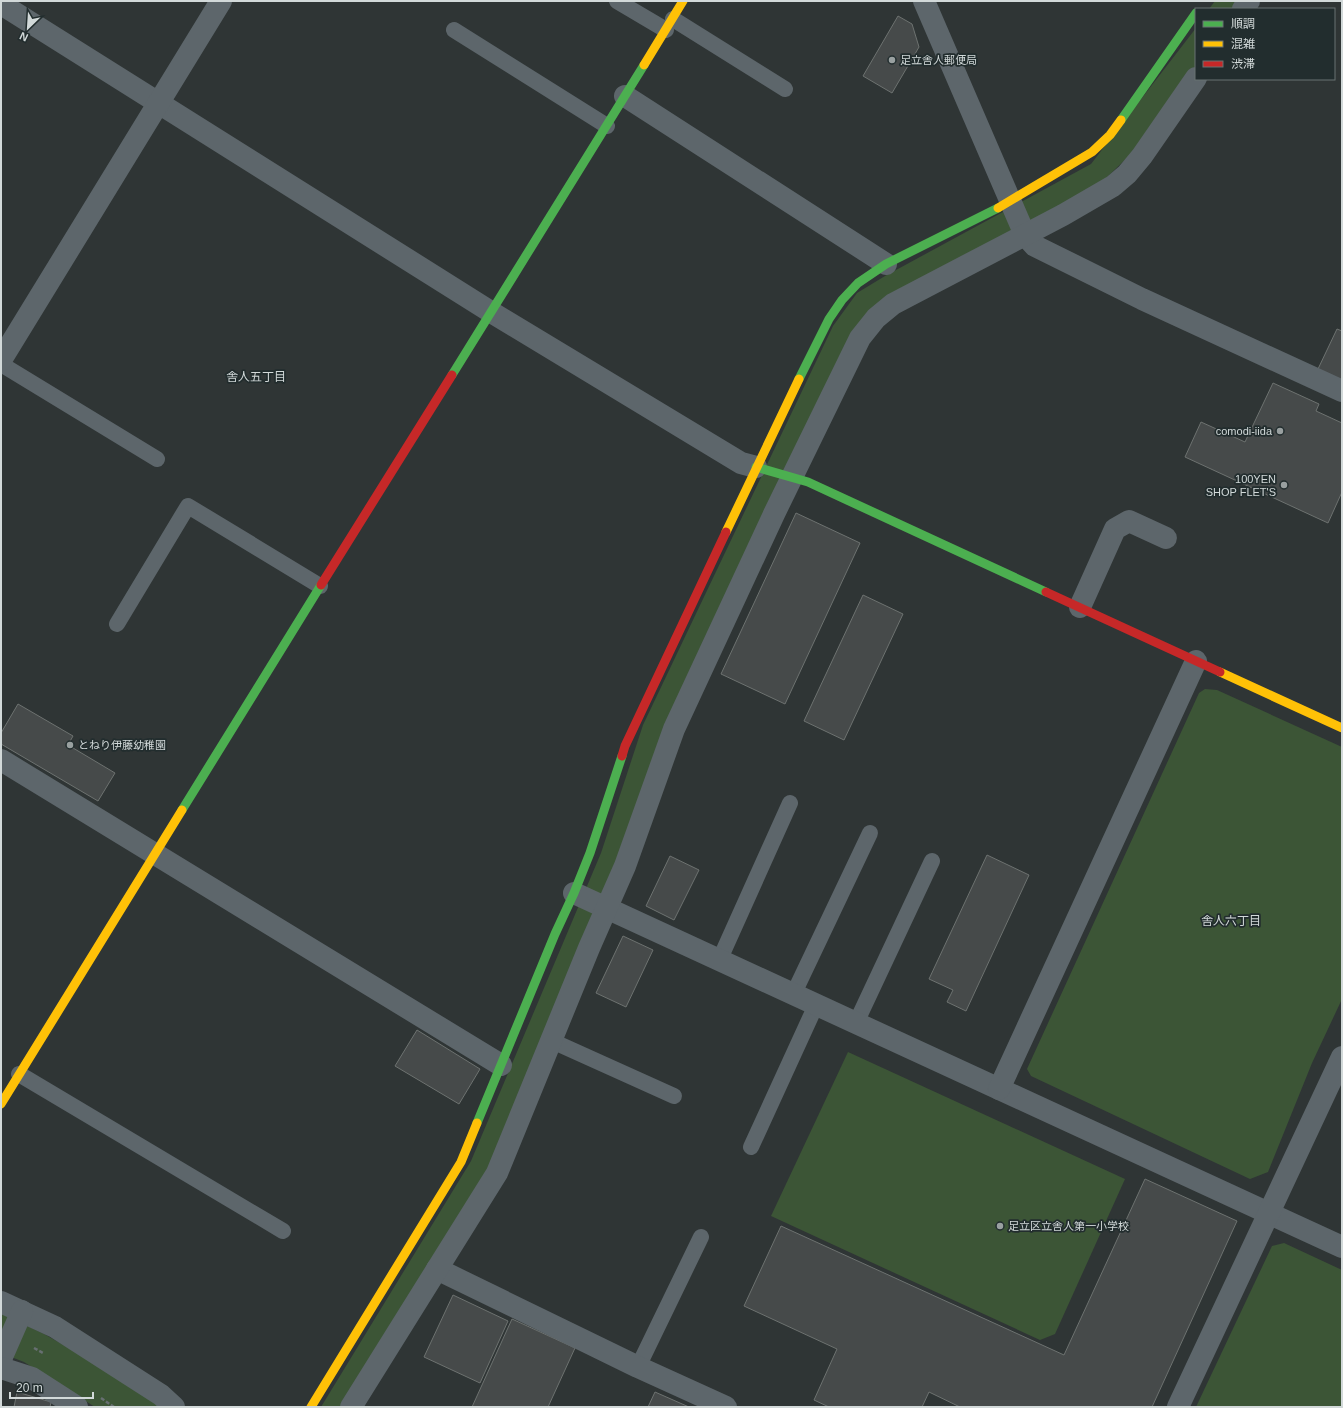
<svg xmlns="http://www.w3.org/2000/svg" width="1343" height="1408" viewBox="0 0 1343 1408" font-family="Arial,'Noto Sans JP',sans-serif">
<style>
.green{fill:#3c5536}
.building{fill:#464a4a;stroke:#6d7270}
.lines{fill:none;stroke-linecap:round;stroke-linejoin:round}
.path{stroke:#676f71;stroke-width:2.5;stroke-dasharray:4 2;stroke-linecap:butt}
.lane{stroke:#5d666b;stroke-width:16}
.street{stroke:#5d666b;stroke-width:22}
.fast{stroke:#4caf50;stroke-width:9}
.slow{stroke:#ffc107;stroke-width:9}
.jam{stroke:#c62828;stroke-width:9}
.poi-dot{fill:#99a0a0;stroke:#222d2e;stroke-width:1.5}
.labels{text-anchor:middle;dominant-baseline:central;stroke-width:3.5;stroke-linejoin:round;paint-order:stroke}
.poi-label{font-size:11px;fill:#d2d9d9;stroke:#222d2e;text-anchor:start}
.neighbourhood-label{font-size:12px;fill:#d2d9d9;stroke:#222d2e}
</style>
<rect width="100%" height="100%" fill="#2f3535"/>
<g class="green">
<polygon points="1215,1 1240,1 1235,9 1209,9"/>
<polygon points="1196,28 1196,65 1155,125 1135,150 1104,180 872,311 619,860 491,1169 343,1407 321,1407 471,1161 601,853 643,725 833,326 857,293 885,276 1091,164"/>
<polygon points="1205,689 1217,690 1342,747 1342,999 1312,1063 1268,1172 1250,1179 1031,1076 1027,1069 1199,693"/>
<polygon points="848,1052 1125,1179 1055,1334 1040,1340 771,1216"/>
<polygon points="1284,1243 1342,1270 1342,1407 1196,1407 1272,1246"/>
<polygon points="1,1313 44,1334 136,1386 162,1407 95,1407 24,1362 1,1353"/>
</g>
<g class="building">
<polygon points="898,16 912,24 919,47 892,93 863,76"/>
<polygon points="1337,329 1342,331 1342,380 1318,369"/>
<polygon points="1273,383 1319,404 1316,411 1342,423 1342,492 1328,523 1185,457 1201,422 1245,442"/>
<polygon points="796,513 860,543 785,704 721,674"/>
<polygon points="863,595 903,614 844,740 804,721"/>
<polygon points="18,704 73,736 68,745 115,773 98,801 1,744 1,733"/>
<polygon points="987,855 1029,875 966,1011 947,1002 953,990 929,979"/>
<polygon points="670,856 699,870 674,920 646,906"/>
<polygon points="623,936 653,950 626,1007 596,993"/>
<polygon points="417,1030 480,1069 459,1104 395,1066"/>
<polygon points="1145,1179 1237,1221 1152,1407 960,1407 929,1392 922,1407 829,1407 814,1400 837,1349 744,1306 781,1226 1064,1355"/>
<polygon points="453,1295 508,1321 480,1383 424,1357"/>
<polygon points="512,1319 575,1348 548,1407 472,1407"/>
<polygon points="17,1392 51,1402 50,1407 14,1407"/>
<polygon points="655,1392 689,1407 648,1407"/>
</g>
<g class="lines">
<g class="path">
<polyline points="34,1348 43,1353"/>
<polyline points="101,1398 114,1407"/>
</g>
<g class="lane">
<polyline points="617,1 666,30"/>
<polyline points="673,19 785,89"/>
<polyline points="454,30 607,126"/>
<polyline points="1,364 157,459"/>
<polyline points="117,624 188,506 320,586"/>
<polyline points="719,961 790,803"/>
<polyline points="793,995 870,833"/>
<polyline points="856,1023 932,861"/>
<polyline points="552,1041 674,1096"/>
<polyline points="19,1074 283,1231"/>
<polyline points="751,1147 816,1005"/>
<polyline points="638,1367 701,1237"/>
</g>
<g class="street">
<polyline points="924,1 1025,235 1035,246 1142,299 1342,391"/>
<polyline points="1,4 491,312 741,463 756,467"/>
<polyline points="1243,9 1249,1"/>
<polyline points="625,96 886,264"/>
<polyline points="1,360 221,1"/>
<polyline points="1080,607 1115,529 1129,521 1166,538"/>
<polyline points="1,760 501,1065"/>
<polyline points="574,893 1342,1247"/>
<polyline points="999,1089 1196,661"/>
<polyline points="437,1269 638,1367 726,1407"/>
<polyline points="1,1302 55,1327 161,1395 174,1407"/>
<polyline points="1,1359 22,1311"/>
<polyline points="1,1368 32,1378 77,1407"/>
<polyline points="351,1407 497,1173 589,948 625,866 674,729 774,514 860,338 876,318 893,304 1063,215 1113,186 1127,174 1142,156 1196,78"/>
<polyline points="1178,1407 1342,1057"/>
</g>
<g class="fast">
<polyline points="1121,120 1196,13"/>
<polyline points="452,375 644,65"/>
<polyline points="799,379 829,319 842,300 858,283 886,264 998,208"/>
<polyline points="756,467 808,482 1046,592"/>
<polyline points="182,810 321,585"/>
<polyline points="477,1123 555,934 574,893 590,853 622,756"/>
</g>
<g class="slow">
<polyline points="644,65 683,1"/>
<polyline points="998,208 1092,152 1110,135 1121,120"/>
<polyline points="726,532 799,379"/>
<polyline points="1220,672 1342,728"/>
<polyline points="1,1104 182,810"/>
<polyline points="311,1407 461,1162 477,1123"/>
</g>
<g class="jam">
<polyline points="321,585 452,375"/>
<polyline points="1046,592 1220,672"/>
<polyline points="622,756 625,746 726,532"/>
</g>
</g>
<g class="poi-dot">
<circle cx="892" cy="60" r="4"/>
<circle cx="1280" cy="431" r="4"/>
<circle cx="1284" cy="485" r="4"/>
<circle cx="70" cy="745" r="4"/>
<circle cx="1000" cy="1226" r="4"/>
</g>
<g class="labels">
<g class="poi-label">
<text x="900" y="60">足立舎人郵便局</text>
<text x="1272" y="431" text-anchor="end">comodi-iida</text>
<text x="1276" y="479" text-anchor="end">100YEN<tspan x="1276" dy="13">SHOP FLET'S</tspan></text>
<text x="78" y="745">とねり伊藤幼稚園</text>
<text x="1008" y="1226">足立区立舎人第一小学校</text>
</g>
<g class="neighbourhood-label">
<text x="256" y="377">舎人五丁目</text>
<text x="1231" y="921">舎人六丁目</text>
</g>
</g>
<rect width="1343" height="1408" fill="none" stroke="#d2d9d9" stroke-width="4"/>
<rect x="1195" y="8" width="140" height="72" fill="#222d2e" stroke="#687272"/>
<rect x="1203" y="21" width="20" height="6" fill="#4caf50" stroke="#687272"/>
<text x="1231" y="28" font-size="12" fill="#d2d9d9">順調</text>
<rect x="1203" y="41" width="20" height="6" fill="#ffc107" stroke="#687272"/>
<text x="1231" y="48" font-size="12" fill="#d2d9d9">混雑</text>
<rect x="1203" y="61" width="20" height="6" fill="#c62828" stroke="#687272"/>
<text x="1231" y="68" font-size="12" fill="#d2d9d9">渋滞</text>
<g transform="translate(28 28) rotate(205)" stroke="#222d2e" stroke-width="3" paint-order="stroke">
<path d="M0-3L7 15L0 10L-7 15Z" fill="#d2d9d9"/>
<text y="-6" font-size="11" font-weight="bold" text-anchor="middle" fill="#d2d9d9">N</text>
</g>
<path d="M10 1392v6h83v-6" fill="none" stroke="#d2d9d9" stroke-width="2"/>
<text x="16" y="1392" font-size="12" fill="#d2d9d9" stroke="#222d2e" stroke-width="3" paint-order="stroke">20 m</text>
</svg>
